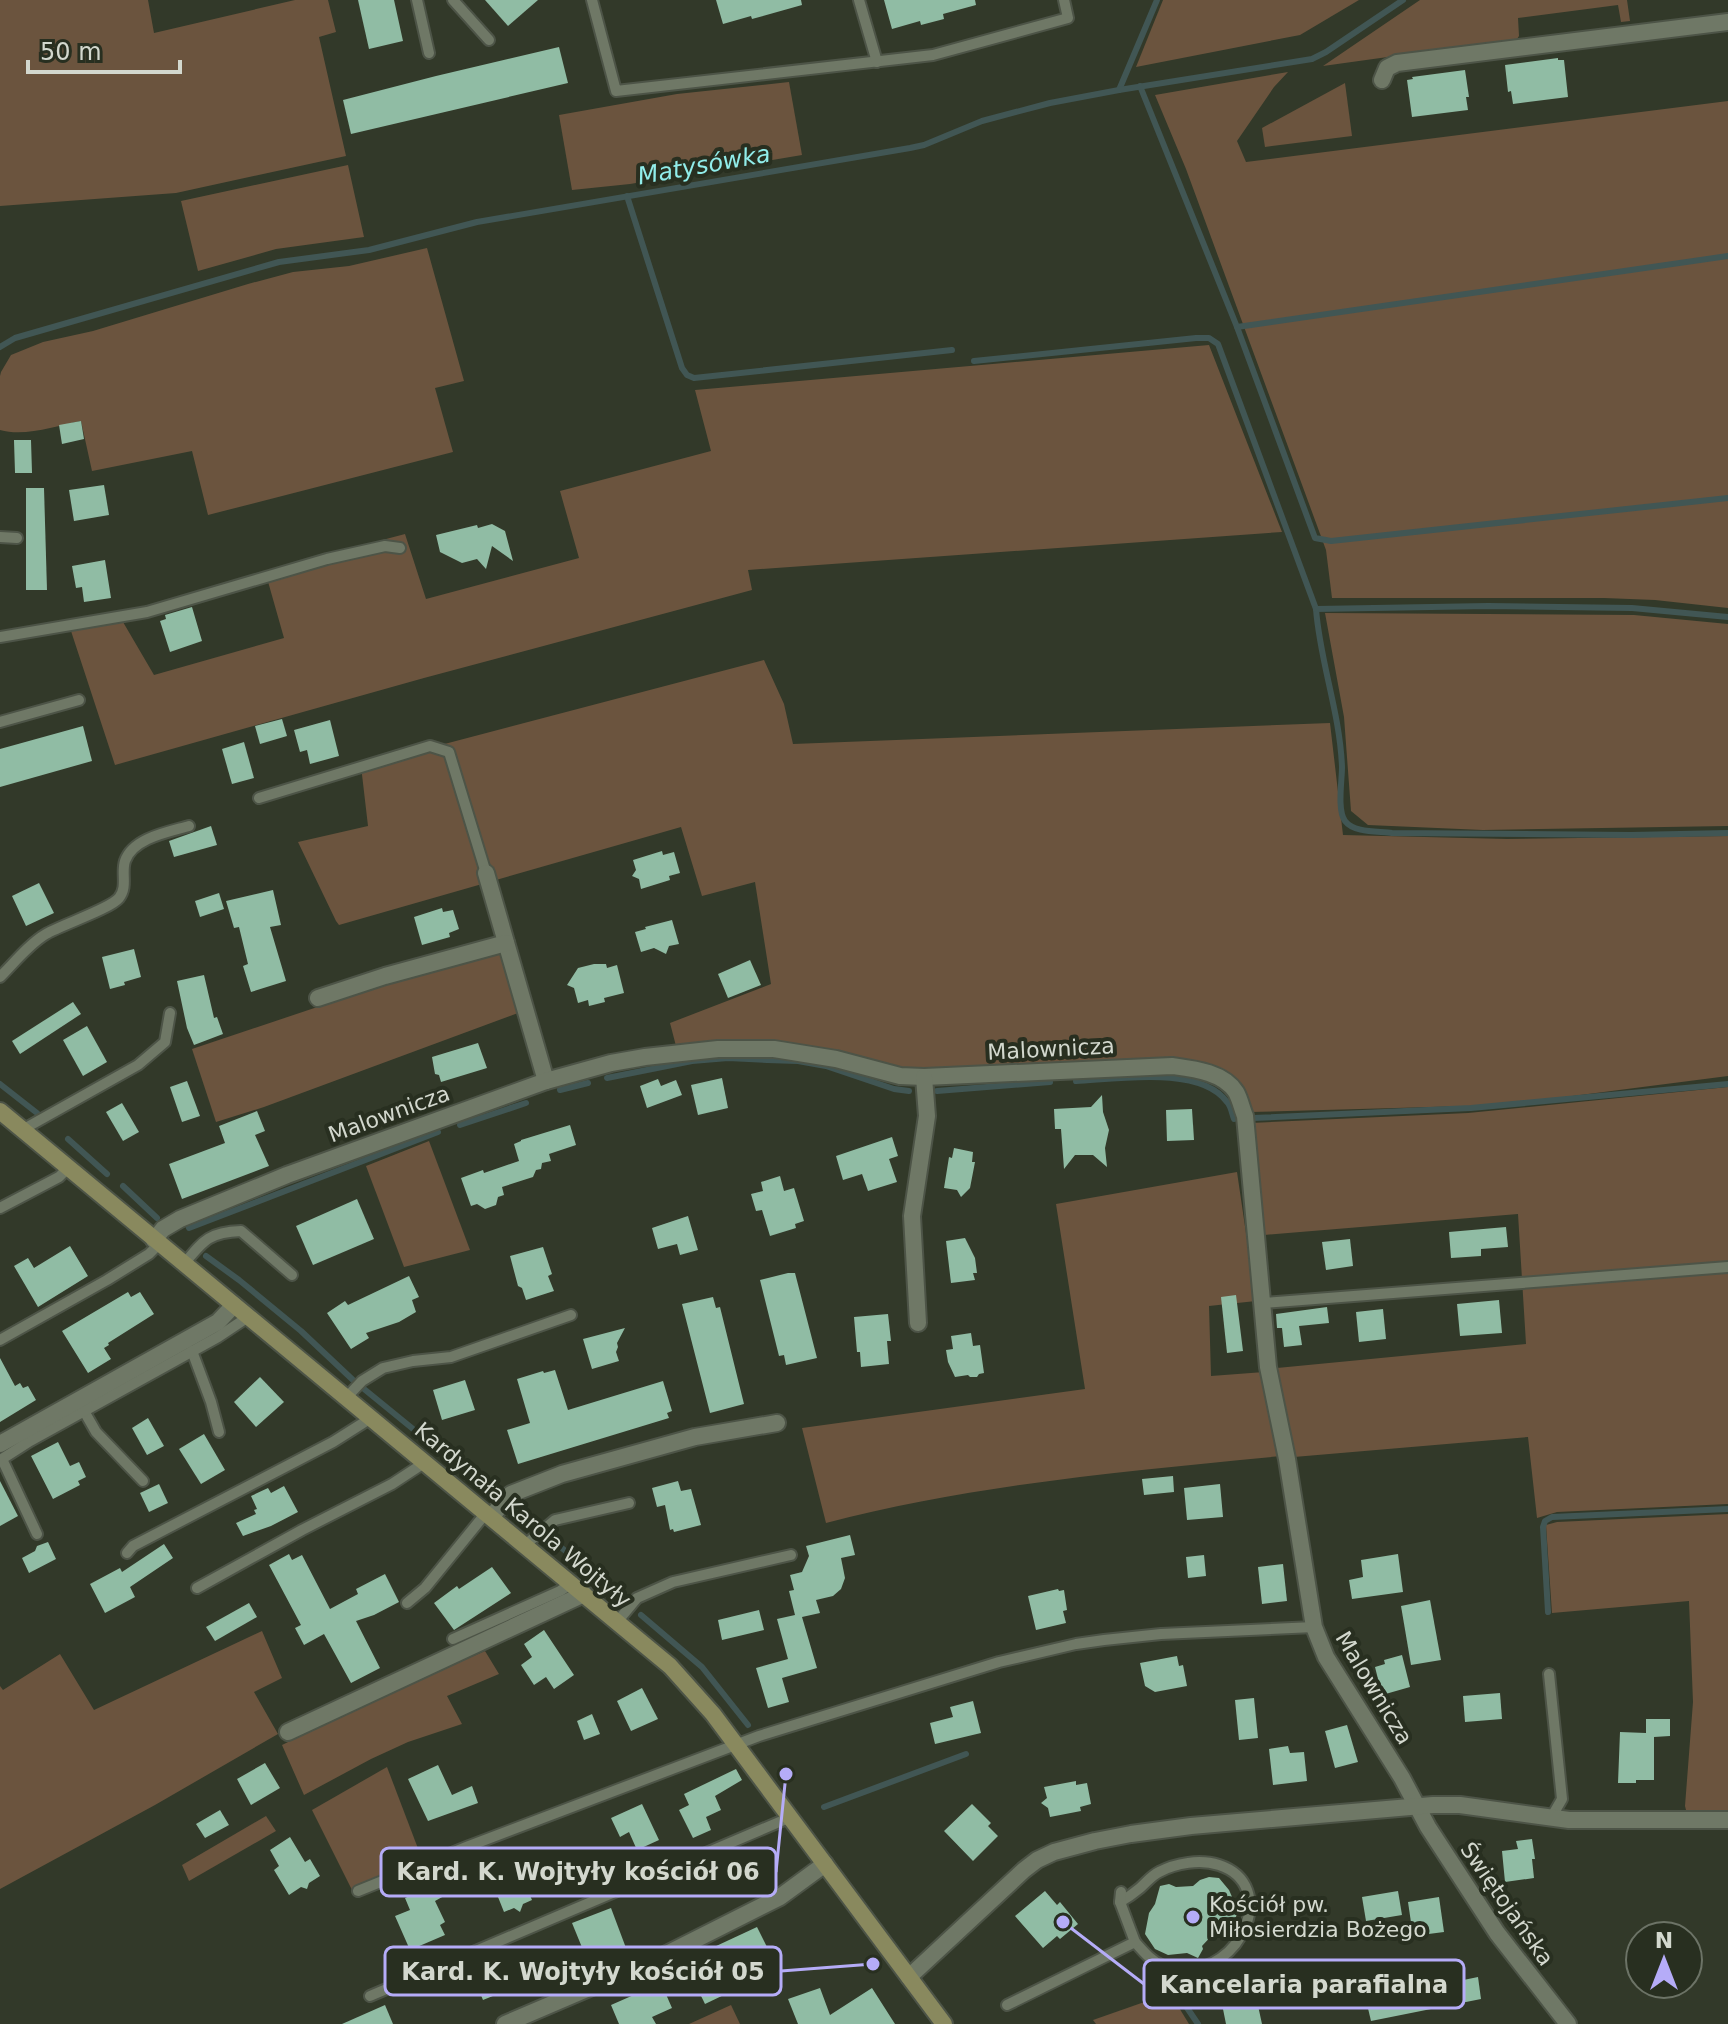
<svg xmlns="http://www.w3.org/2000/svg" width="1728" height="2024" viewBox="0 0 1728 2024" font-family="'DejaVu Sans',sans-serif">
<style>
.green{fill:#6b543e}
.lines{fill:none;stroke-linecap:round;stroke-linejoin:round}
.stream{stroke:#415654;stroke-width:6}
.building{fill:#90bca4}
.lane-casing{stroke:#4d5447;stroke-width:14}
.street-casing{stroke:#4d5447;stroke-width:20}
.secondary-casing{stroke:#4d5447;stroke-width:20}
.lane{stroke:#6f7866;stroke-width:10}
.street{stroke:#6f7866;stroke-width:16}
.secondary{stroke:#89895e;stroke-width:16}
.poi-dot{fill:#b5acf8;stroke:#282f20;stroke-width:3}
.labels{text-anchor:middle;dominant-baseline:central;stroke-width:8;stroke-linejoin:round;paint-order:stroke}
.street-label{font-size:22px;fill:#d3d8ce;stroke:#282f20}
.poi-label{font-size:22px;fill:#d3d8ce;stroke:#282f20;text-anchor:start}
.water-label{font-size:24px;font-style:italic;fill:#91edea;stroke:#282f20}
.leader{fill:none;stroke:#b5acf8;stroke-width:3}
.callout-dot{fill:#b5acf8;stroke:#282f20;stroke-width:3}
.callout{fill:#282f20;stroke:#b5acf8;stroke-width:3}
.callout-label{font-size:24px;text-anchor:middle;font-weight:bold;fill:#d3d8ce}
</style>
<rect width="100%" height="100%" fill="#323929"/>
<g class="green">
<polygon points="0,0 148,0 154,33 295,0 328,0 336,32 319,37 346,156 176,193 0,206"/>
<polygon points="1163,0 1359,0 1300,35 1136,67"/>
<polygon points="1420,0 1627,0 1630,21 1621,22 1618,5 1518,18 1519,36 1517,39 1323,66"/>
<polygon points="1288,72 1274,87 1237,141 1246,162 1728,101 1728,608 1655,600 1604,598 1332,598 1326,550 1186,169 1155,95"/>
<polygon points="789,82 802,155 630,184 572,190 559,115 677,94"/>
<polygon points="1345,83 1352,136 1265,147 1262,128"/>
<polygon points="348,165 364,237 276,249 198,271 181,201"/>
<path d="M427 248 464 381 435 388 453 452 208 515 192 451 92 471 81 421C56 426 25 437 0 430V376L1 372 11 355 43 342 93 331 248 284 293 272 349 266Z"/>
<polygon points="1209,345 1282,532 748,570 752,590 424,678 115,765 71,631 123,622 154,675 284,638 265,571 405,534 426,599 579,558 560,491 711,451 695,390"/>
<polygon points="1325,613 1634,615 1728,624 1728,826 1483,830 1368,825 1351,811 1344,717"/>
<polygon points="764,660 784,704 793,744 1330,723 1343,835 1507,839 1728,836 1728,1076 1503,1105 1250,1112 1196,1063 1137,1059 932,1071 893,1070 798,1044 708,1044 676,1046 670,1023 771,984 755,882 702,896 681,827 339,925 336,921 298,842 368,826 361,766"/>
<polygon points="502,952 518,1013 264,1107 216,1122 192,1049 386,984"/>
<polygon points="1728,1087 1728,1504 1557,1512 1537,1518 1528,1437 1294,1457 1277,1368 1526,1344 1518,1214 1264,1235 1251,1123 1468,1113"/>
<polygon points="429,1141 470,1250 404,1267 366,1166"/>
<path d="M1237 1172 1256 1301 1209 1306 1211 1376 1264 1372 1281 1456C1130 1471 973 1484 826 1523L802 1428 1085 1389 1056 1204Z"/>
<polygon points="1728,1514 1728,1813 1687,1814 1685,1806 1693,1702 1689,1601 1552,1613 1546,1525 1557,1522"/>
<polygon points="262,1631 282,1678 254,1692 278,1734 155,1805 0,1889 0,1686 3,1690 60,1654 94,1710"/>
<polygon points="485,1651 499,1674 447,1696 462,1724 408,1742 371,1759 304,1795 282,1745 392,1691"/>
<polygon points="387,1767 422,1859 353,1892 312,1810"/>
<polygon points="266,1816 276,1831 189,1881 182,1865"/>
<polygon points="1170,1993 1189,2024 1096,2024 1093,2020"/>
<polygon points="731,2005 740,2024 689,2024"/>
</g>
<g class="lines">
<g class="stream">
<polyline points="1140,86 1237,327 1728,256"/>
<polyline points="1119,90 1157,0"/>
<polyline points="627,196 682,368 687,375 694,378 952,350"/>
<polyline points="1237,327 1315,538 1331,541 1728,498"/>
<polyline points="0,347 15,338 279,262 369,250 477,222 910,148 924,145 982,121 1050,103 1119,90 1312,59 1326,52 1403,0"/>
<path d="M974 361 1196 338H1209L1218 344 1316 609C1320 662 1340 713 1342 767 1342 781 1337 810 1345 821 1354 833 1378 831 1392 833L1631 835 1728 833"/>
<polyline points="1316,609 1488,606 1632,608 1728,617"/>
<polyline points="607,1078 692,1061 728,1058 767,1060 798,1061 826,1066 894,1089 909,1091"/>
<path d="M1076 1081C1116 1079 1201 1065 1227 1102 1231 1106 1232 1114 1234 1119"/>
<polyline points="0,1084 37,1113"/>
<polyline points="560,1090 588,1083"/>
<polyline points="937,1091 1050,1082"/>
<polyline points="1253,1118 1471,1108 1728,1084"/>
<polyline points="460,1125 526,1103"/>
<polyline points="68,1139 107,1174"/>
<polyline points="123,1186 157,1218"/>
<polyline points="189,1228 438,1132"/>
<polyline points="206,1256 239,1280 301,1331 353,1380 494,1495"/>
<polyline points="511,1508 533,1525"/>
<polyline points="551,1539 622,1598"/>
<polyline points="1548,1612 1543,1527 1545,1521 1552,1517 1728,1509"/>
<polyline points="641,1615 702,1667 748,1725"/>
<polyline points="824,1807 966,1754"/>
<polyline points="1177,1993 1198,2024"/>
</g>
</g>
<g class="building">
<polygon points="358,0 394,0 403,41 369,49"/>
<polygon points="485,0 538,0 508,26"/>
<polygon points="716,0 801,0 802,5 752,19 751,16 723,24"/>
<polygon points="884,0 975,0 976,5 943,14 944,19 921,25 920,21 892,29"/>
<polygon points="559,47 568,83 351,134 343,100 436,76"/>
<polygon points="1558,58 1558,60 1564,60 1568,97 1513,104 1511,91 1508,92 1505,65"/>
<polygon points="1465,70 1469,97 1466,97 1468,110 1412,117 1407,80 1413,79 1412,77"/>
<polygon points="81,421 84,439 62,444 59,425"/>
<polygon points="14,440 31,440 32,473 15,473"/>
<polygon points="104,485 109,515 74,521 69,490"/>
<polygon points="26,488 44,488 47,590 26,590"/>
<polygon points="492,524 505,531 513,561 492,546 486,569 477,559 462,563 440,552 436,535 477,525 478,528"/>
<polygon points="105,560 111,598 84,602 82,587 76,588 72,566"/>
<polygon points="192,607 202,641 170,652 160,621 166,619 165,615"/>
<polygon points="282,719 287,736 260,744 255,726"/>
<polygon points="330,720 339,756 310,764 307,750 300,752 294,730"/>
<polygon points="83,726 92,761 0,787 0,749"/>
<polygon points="244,742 254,778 232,784 222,749"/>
<polygon points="211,826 217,845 174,857 169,841"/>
<polygon points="662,851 663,855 674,852 680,873 669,876 670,880 641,889 639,879 632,876 636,870 633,860"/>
<polygon points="39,883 54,913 26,926 12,896"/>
<polygon points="273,890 281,925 270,927 286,981 251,992 243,966 248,964 239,927 234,928 226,901"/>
<polygon points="219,893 224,909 200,917 195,901"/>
<polygon points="442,908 443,912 453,910 459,929 449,933 450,937 422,945 414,917"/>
<polygon points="672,920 679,944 669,946 666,954 654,948 641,952 635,932 646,929 645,927"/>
<polygon points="134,949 141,977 124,982 125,985 110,989 102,957"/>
<polygon points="750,960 761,985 728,998 718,974"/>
<polygon points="594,964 606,964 607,968 617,965 624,993 604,998 605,1002 589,1006 588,1000 578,1003 574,988 567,985 578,968"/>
<polygon points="204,975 214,1018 217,1017 223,1034 194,1045 187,1028 177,981"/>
<polygon points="73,1002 81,1014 20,1054 12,1041"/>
<polygon points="87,1026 107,1062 83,1076 63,1040"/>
<polygon points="478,1043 487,1068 441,1082 439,1075 435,1074 432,1057"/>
<polygon points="722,1078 728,1108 698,1115 691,1085"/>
<polygon points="658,1079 661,1086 676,1080 682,1095 647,1108 640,1086"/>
<polygon points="187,1081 200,1116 182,1122 170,1087"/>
<polygon points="1102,1095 1103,1112 1109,1130 1105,1148 1107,1167 1093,1155 1075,1155 1064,1169 1061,1129 1055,1129 1054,1109 1091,1107"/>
<polygon points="122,1103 139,1132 123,1141 106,1112"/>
<polygon points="1192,1109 1194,1140 1167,1141 1166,1110"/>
<polygon points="257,1111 265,1131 255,1135 269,1166 182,1199 169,1164 225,1143 219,1126"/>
<polygon points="570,1125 576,1145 549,1154 551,1161 542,1163 541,1169 536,1170 533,1177 502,1187 504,1195 498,1197 496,1205 485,1209 477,1204 471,1206 461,1178 483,1170 484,1173 519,1161 514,1144 521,1141 521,1140"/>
<polygon points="892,1137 898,1156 889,1159 897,1182 868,1191 862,1174 843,1180 836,1156"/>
<polygon points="954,1148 973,1152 972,1162 975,1162 970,1188 961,1197 957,1190 944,1188 949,1157 952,1158"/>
<polygon points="780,1176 784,1191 794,1188 804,1221 795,1224 796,1228 770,1236 762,1210 756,1211 751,1194 763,1191 761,1182"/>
<polygon points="357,1199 374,1239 313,1265 296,1226"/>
<polygon points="688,1216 698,1250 680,1255 677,1244 658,1249 652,1228"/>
<polygon points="1506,1227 1508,1247 1481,1249 1481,1256 1451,1258 1449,1232"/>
<polygon points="965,1238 975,1258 977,1273 973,1273 975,1280 951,1283 946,1241"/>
<polygon points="1350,1239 1353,1266 1326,1270 1322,1242"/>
<polygon points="70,1246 88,1276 38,1307 14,1266 28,1258 34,1268"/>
<polygon points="543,1247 552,1274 548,1276 554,1291 526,1300 522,1288 518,1286 510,1256"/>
<polygon points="788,1273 795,1273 817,1358 786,1365 784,1355 779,1356 760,1280"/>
<polygon points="409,1276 419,1297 412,1300 416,1312 399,1322 366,1333 369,1338 351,1349 327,1313 345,1301 348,1305"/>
<polygon points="128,1292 131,1297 140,1292 154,1314 108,1343 109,1345 104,1348 111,1359 88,1373 62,1331"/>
<polygon points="1236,1295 1243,1351 1227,1353 1221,1297"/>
<polygon points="713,1297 716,1308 720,1307 744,1404 710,1413 682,1304"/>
<polygon points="1499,1300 1502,1333 1460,1336 1457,1304"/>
<polygon points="1327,1307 1329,1323 1299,1326 1302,1345 1284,1347 1282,1328 1277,1328 1276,1314"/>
<polygon points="1383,1309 1386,1339 1359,1342 1356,1312"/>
<polygon points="888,1314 891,1341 887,1341 889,1364 861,1367 860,1352 857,1352 854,1317"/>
<polygon points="625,1328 617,1343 618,1347 616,1352 619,1361 592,1369 583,1339"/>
<polygon points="971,1333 973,1346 980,1345 984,1373 979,1374 977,1377 970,1377 968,1375 955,1377 948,1362 946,1350 953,1349 951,1336"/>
<polygon points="0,1358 15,1386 20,1383 23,1388 28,1386 36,1400 0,1422"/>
<polygon points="555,1370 568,1410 663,1381 672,1411 667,1413 669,1418 518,1464 507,1430 530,1423 517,1379 543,1371 544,1373"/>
<polygon points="260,1377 284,1402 256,1427 234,1402"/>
<polygon points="465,1380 475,1410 442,1420 433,1390"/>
<polygon points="148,1418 164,1446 147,1455 132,1428"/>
<polygon points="204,1434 225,1470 201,1484 179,1449"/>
<polygon points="58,1442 70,1466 79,1462 86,1477 78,1481 80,1485 53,1499 31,1456"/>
<polygon points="1173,1476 1174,1492 1144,1495 1142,1479"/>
<polygon points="0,1481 18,1516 0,1526"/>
<polygon points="678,1481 681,1491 691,1489 701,1525 674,1532 673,1529 670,1530 665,1505 657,1507 652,1488"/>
<polygon points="159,1484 168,1503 149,1512 140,1493"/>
<polygon points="1220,1484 1223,1517 1187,1520 1184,1488"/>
<polygon points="284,1486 298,1512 271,1526 243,1536 236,1523 256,1514 254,1510 257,1509 251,1496 268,1488 271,1493"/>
<polygon points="850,1535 855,1555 841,1558 845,1578 841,1589 833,1596 816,1600 820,1613 802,1617 817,1668 782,1678 789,1702 768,1708 756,1668 788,1659 777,1619 795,1615 789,1591 794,1590 790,1575 802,1572 809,1556 806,1546"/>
<polygon points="48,1542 56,1559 29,1573 22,1558 35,1551 37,1546"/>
<polygon points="164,1544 173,1558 130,1587 135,1597 105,1613 90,1584 120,1568 122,1572"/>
<polygon points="289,1554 292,1560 302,1555 330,1609 358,1594 356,1589 385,1574 399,1602 374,1615 356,1621 380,1668 351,1683 324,1634 304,1645 295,1628 301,1625 269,1565"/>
<polygon points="1398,1554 1403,1592 1352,1599 1349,1580 1363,1577 1361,1560"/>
<polygon points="1204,1555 1206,1576 1188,1578 1186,1557"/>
<polygon points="1283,1564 1287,1601 1262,1604 1258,1567"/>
<polygon points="492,1567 511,1593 454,1630 434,1603 457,1586 459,1589"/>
<polygon points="1058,1589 1059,1591 1064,1590 1067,1610 1063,1611 1066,1623 1036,1630 1028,1596"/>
<polygon points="1430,1600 1441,1660 1411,1665 1401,1606"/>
<polygon points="249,1603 257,1617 215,1641 206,1627"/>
<polygon points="759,1610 764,1630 722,1640 718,1620"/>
<polygon points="544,1630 574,1675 554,1689 546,1677 534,1685 521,1665 532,1657 524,1644"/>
<polygon points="1402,1655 1410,1687 1382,1695 1375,1667 1385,1664 1384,1660"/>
<polygon points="1177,1656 1179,1666 1183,1665 1187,1686 1155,1692 1145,1686 1140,1663"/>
<polygon points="642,1688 658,1719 631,1731 617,1701"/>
<polygon points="1500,1693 1502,1719 1465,1722 1463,1696"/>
<polygon points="1254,1698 1258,1738 1239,1740 1235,1700"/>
<polygon points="973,1701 981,1733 935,1744 930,1723 953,1717 950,1707"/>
<polygon points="592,1714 600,1734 584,1740 577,1721"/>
<polygon points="1646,1719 1670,1719 1670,1736 1654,1737 1654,1780 1636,1780 1636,1783 1618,1783 1620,1732 1646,1733"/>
<polygon points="1347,1725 1358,1762 1335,1768 1325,1731"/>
<polygon points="1288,1746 1290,1753 1304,1752 1307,1781 1273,1785 1269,1749"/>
<polygon points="265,1763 280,1788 251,1805 237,1779"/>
<polygon points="438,1765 452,1795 472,1786 478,1803 428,1821 408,1779"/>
<polygon points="736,1769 742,1780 715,1796 721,1810 706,1817 711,1830 693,1838 679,1810 689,1805 684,1794"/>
<polygon points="1076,1781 1076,1785 1087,1783 1091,1804 1080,1807 1081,1811 1050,1817 1048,1808 1041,1803 1047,1798 1044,1787"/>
<polygon points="642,1804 659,1840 637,1850 629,1832 620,1837 611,1818"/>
<polygon points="972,1804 991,1823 988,1826 998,1836 973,1861 944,1831"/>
<polygon points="220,1810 229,1825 205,1838 196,1824"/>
<polygon points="290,1837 305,1862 310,1859 320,1876 309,1883 307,1889 301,1887 289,1895 274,1870 279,1866 270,1850"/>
<polygon points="1532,1839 1535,1859 1532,1859 1534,1878 1505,1882 1502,1851 1518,1849 1516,1841"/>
<polygon points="510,1850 532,1900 523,1904 520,1912 514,1908 504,1912 484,1862"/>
<polygon points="457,1875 462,1886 435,1901 445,1922 440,1925 445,1935 410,1950 395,1916 410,1910 405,1898"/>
<polygon points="1209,1877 1219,1878 1229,1890 1236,1906 1237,1914 1233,1925 1223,1931 1216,1931 1202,1946 1203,1949 1198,1958 1187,1953 1168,1955 1155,1949 1145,1934 1149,1913 1155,1904 1160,1886 1169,1884 1176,1887 1193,1886 1200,1880"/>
<polygon points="1045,1891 1057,1905 1060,1902 1078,1924 1060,1939 1057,1936 1043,1948 1015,1916"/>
<polygon points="1398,1891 1402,1915 1366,1921 1362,1897"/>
<polygon points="1439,1897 1444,1932 1413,1936 1408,1902"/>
<polygon points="611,1908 626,1948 588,1962 572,1923"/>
<polygon points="757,1927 778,1969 705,2004 684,1961"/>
<polygon points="508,1958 520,1985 483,2000 472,1973"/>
<polygon points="1478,1977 1481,1999 1371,2021 1366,2000"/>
<polygon points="661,1983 672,2008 652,2017 656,2024 619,2024 611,2005"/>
<polygon points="820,1988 830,2015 872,1988 895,2024 798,2024 788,1999"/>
<polygon points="1251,1992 1253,2002 1257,2001 1262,2024 1226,2024 1221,1999"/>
<polygon points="385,2005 393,2024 342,2024"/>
</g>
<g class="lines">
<g class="lane-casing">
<g id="lane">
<polyline points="417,0 429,53"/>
<polyline points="453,0 489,40"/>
<polyline points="592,0 616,91 933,55 1068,18 1064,0"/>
<polyline points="859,0 877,62"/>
<polyline points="0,537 17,538"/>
<polyline points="0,637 147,612 327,559 385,546 400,548"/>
<polyline points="0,722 79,700"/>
<polyline points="259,798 430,746 449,752 486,873"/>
<path d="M0 977C14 963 29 944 46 934 61 925 110 909 119 898 128 887 121 873 125 861 133 838 168 832 189 826"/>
<polyline points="22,1130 138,1065 165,1042 170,1013"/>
<polyline points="0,1208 59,1177 68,1168"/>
<path d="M184 1264C203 1241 209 1232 241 1231L292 1275"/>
<polyline points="1263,1303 1728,1267"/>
<polyline points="0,1340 107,1280 149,1254 159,1244"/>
<polyline points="192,1351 211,1402 219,1432"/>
<polyline points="346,1398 362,1381 383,1368 413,1361 451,1357 571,1315"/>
<polyline points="84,1411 96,1432 143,1481"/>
<polyline points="37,1534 2,1459 30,1441 218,1337 248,1317"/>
<polyline points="525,1545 555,1520 629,1503"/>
<polyline points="127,1553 133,1546 333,1442 371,1418"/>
<polyline points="197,1588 302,1530 392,1484 424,1463"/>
<polyline points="407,1603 425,1588 486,1513"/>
<polyline points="617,1622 637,1598 673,1582 791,1555"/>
<polyline points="453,1639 560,1591 572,1583"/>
<polyline points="1549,1674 1562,1799 1551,1818"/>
<polyline points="358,1891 469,1846 759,1736 999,1662 1076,1644 1104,1640 1161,1634 1314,1627"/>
<path d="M1120 1902C1127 1898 1134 1893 1140 1888 1147 1882 1151 1876 1159 1872 1176 1863 1200 1859 1219 1865 1280 1885 1241 1975 1181 1969 1174 1969 1168 1969 1163 1966 1151 1961 1143 1951 1135 1942"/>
<polyline points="370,1996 791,1817"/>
<polyline points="1007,2005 1135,1942 1120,1902 1121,1892"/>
</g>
</g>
<g class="street-casing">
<g id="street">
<polyline points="1382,80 1387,68 1397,63 1728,22"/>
<polyline points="486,873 546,1081"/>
<polyline points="318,998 385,976 506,943"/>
<path d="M154 1240 163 1229 180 1219 287 1175 546 1081 611 1063 645 1057 718 1049H774L836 1059 900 1076 924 1077 1172 1066C1194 1069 1223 1072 1236 1092 1240 1099 1242 1109 1245 1116L1268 1367 1287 1459 1314 1627 1326 1657 1402 1778 1428 1827 1497 1933 1568 2024"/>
<polyline points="918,1323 912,1216 927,1116 924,1077"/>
<polyline points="0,1444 218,1322 234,1305"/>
<polyline points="491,1517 511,1494 562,1474 695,1437 777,1423"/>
<polyline points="288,1732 584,1594"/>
<polyline points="909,1977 1024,1870 1037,1860 1054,1852 1095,1841 1131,1834 1191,1826 1433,1805 1460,1805 1569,1820 1728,1820"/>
<polyline points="505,2024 657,1959 780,1897 825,1864"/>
</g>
</g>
<g class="secondary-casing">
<polyline id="secondary" points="0,1111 670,1666 713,1714 944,2024"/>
</g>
<use href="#lane" class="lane"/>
<use href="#street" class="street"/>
<use href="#secondary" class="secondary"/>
</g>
<circle class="poi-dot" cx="1193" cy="1917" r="8"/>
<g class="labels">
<g class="street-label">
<text transform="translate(1051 1049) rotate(-3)">Malownicza</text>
<text transform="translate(389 1114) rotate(-20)">Malownicza</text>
<text transform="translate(523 1515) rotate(40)">Kardynała Karola Wojtyły</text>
<text transform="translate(1374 1688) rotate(59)">Malownicza</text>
<text transform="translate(1507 1904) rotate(55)">Świętojańska</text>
</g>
<g class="poi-label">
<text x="1209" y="1904">Kościół pw.<tspan x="1209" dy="25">Miłosierdzia Bożego</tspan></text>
</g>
<g class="water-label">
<text transform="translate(704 165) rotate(-10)">Matysówka</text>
</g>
</g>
<path class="leader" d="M786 1774L776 1872M873 1964L781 1971M1063 1922L1144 1984"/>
<g class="callout-dot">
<circle cx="786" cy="1774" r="8"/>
<circle cx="873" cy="1964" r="8"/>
<circle cx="1063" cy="1922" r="8"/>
</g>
<g class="callout">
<rect x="381" y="1848" width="395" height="48" rx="8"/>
<rect x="385" y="1947" width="396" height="48" rx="8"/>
<rect x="1144" y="1960" width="320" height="48" rx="8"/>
</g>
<g class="callout-label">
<text x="578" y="1880">Kard. K. Wojtyły kościół 06</text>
<text x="583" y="1980">Kard. K. Wojtyły kościół 05</text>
<text x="1304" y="1993">Kancelaria parafialna</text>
</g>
<g transform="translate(1664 1960)"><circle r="38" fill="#282f20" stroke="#6c7366" stroke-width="2"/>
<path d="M0-6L14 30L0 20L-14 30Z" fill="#b5acf8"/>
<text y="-12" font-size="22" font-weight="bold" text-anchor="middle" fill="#d3d8ce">N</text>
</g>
<path d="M28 60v12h152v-12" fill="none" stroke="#d3d8ce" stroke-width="4"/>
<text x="40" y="60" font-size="24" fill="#d3d8ce" stroke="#282f20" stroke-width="6" paint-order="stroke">50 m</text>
</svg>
